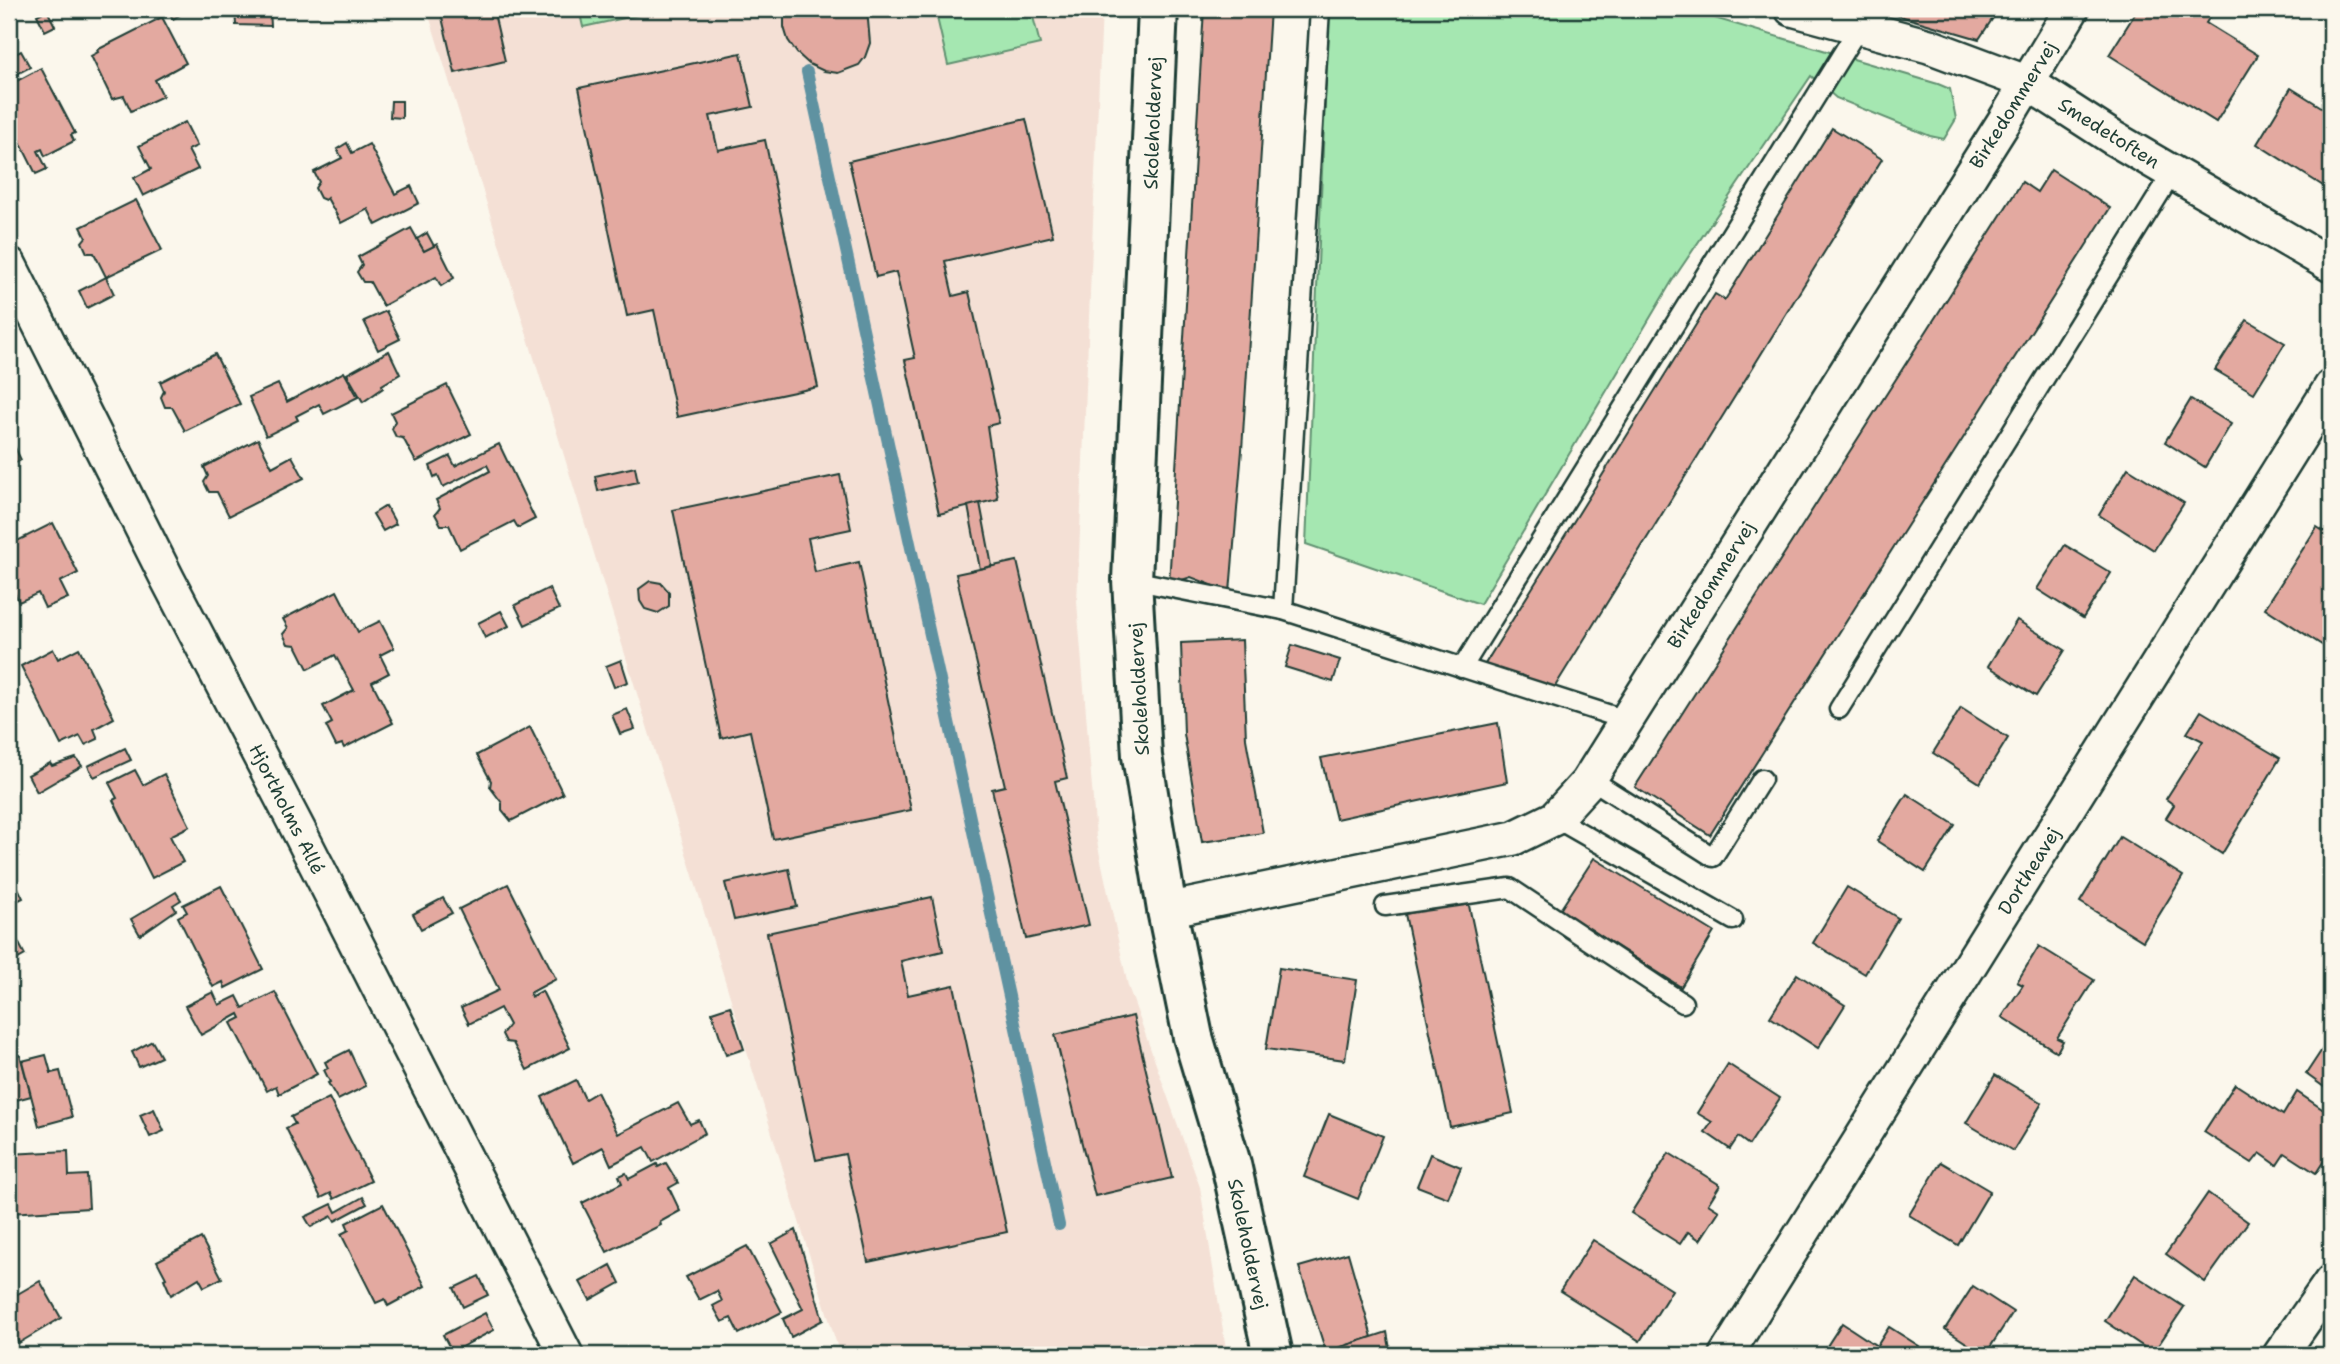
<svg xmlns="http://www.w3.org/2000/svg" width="2340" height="1364" viewBox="0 0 2340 1364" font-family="'Shantell Sans',sans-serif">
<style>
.built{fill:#f4e0d5}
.green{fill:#a5e7b1;stroke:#629272;stroke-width:2}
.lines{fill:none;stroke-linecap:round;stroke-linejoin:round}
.stream{stroke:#5e92a1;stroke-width:12}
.building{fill:#e3a9a0;stroke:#1f3d34;stroke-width:2}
.service-casing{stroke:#1f3d34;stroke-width:23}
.minor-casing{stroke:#1f3d34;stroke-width:38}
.tertiary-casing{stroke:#1f3d34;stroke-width:44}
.service{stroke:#fbf7ec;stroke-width:18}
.minor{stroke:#fbf7ec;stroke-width:33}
.tertiary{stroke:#fbf7ec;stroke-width:38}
.labels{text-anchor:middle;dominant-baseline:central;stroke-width:6;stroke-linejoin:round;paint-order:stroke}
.street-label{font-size:19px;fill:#1f3d34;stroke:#fbf7ec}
</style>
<rect width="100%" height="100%" fill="#fbf7ec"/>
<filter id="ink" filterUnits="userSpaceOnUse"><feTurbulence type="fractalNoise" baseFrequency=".0143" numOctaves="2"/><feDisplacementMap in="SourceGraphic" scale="14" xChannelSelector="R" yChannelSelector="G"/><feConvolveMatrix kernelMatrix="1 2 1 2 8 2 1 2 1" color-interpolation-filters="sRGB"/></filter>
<g filter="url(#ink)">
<polygon class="built" points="427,9 1102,9 1077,602 1096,837 1128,986 1200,1187 1227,1355 840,1355"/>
<g class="green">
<polygon points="579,9 666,9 583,27"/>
<polygon points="935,9 1031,9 1040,44 948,65"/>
<polygon points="1329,9 1684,9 1938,84 1950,89 1956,119 1944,139 1930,136 1836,98 1811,76 1672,281 1480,604 1306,544"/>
</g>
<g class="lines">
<polyline class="stream" points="807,72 1059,1225"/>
</g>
<g class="building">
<polygon points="167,9 181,9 183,13 173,19"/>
<polygon points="235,9 270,9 271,26 236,25"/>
<polygon points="440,9 493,9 505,61 455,73"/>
<polygon points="787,9 867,9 870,43 865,57 859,65 838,73 824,71 809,64 797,53 788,40 784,27 784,15"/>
<polygon points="1204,9 1270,9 1242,450 1230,592 1191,577 1169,584"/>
<polygon points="1876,9 1999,9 1979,39"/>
<polygon points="2138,9 2215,9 2206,23 2258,55 2216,122 2109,55"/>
<polygon points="47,10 55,26 45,31 37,15"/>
<polygon points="162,17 186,63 155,80 163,96 131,111 124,96 112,99 91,56 98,52 97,50"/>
<polygon points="21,51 30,67 9,78 9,57"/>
<polygon points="741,53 753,107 710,116 718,150 765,140 818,387 677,417 654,310 627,316 579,88"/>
<polygon points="41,68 75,133 71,135 74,141 45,156 42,149 38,151 47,169 36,174 9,120 9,85"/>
<polygon points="2291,88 2331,113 2331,191 2257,144"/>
<polygon points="391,101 402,101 402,118 390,117"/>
<polygon points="1026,119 1053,236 945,261 953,296 969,292 999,423 987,426 998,499 939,514 905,360 915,358 896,272 876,277 849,161"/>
<polygon points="185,122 197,146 188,150 198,169 143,196 134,178 151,169 139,146"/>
<polygon points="1832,128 1882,159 1551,693 1521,675 1516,683 1485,664 1715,294 1725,300"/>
<polygon points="347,143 352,153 369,144 395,194 411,186 419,203 376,225 368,209 341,223 327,198 325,200 320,198 315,188 319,182 314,172 342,158 337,149"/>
<polygon points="2051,170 2110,208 1710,835 1635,787 2022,182 2037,192"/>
<polygon points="136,200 162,250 106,277 94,253 87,253 82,242 86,237 81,227"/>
<polygon points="411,228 424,251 437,244 454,278 441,286 436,277 383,306 370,282 363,282 357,272 362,265 358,257"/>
<polygon points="427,233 434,246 424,251 417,239"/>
<polygon points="106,277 114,294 87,308 79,291"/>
<polygon points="386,311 400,339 378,350 364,321"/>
<polygon points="2247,320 2285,343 2254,393 2215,370"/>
<polygon points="389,351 400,374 382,385 383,388 363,402 347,374"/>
<polygon points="215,354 240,404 185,431 172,407 165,407 161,397 164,391 160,382"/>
<polygon points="344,372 358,397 324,414 319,404 296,416 298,420 266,436 249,397 278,384 287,402"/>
<polygon points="447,385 471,434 416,462 403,438 396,437 392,429 395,421 391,413"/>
<polygon points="2191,399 2231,424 2205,467 2165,442"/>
<polygon points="9,435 21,460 9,466"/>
<polygon points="258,439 272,467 292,456 304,478 229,516 217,492 209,492 204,482 208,476 204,467"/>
<polygon points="499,444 535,519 518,528 514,521 460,549 449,525 441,525 435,514 440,508 436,500 490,471 487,465 443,487 438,475 434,477 430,466 450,456 455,466"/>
<polygon points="635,467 638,482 598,491 595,476"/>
<polygon points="2128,468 2184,503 2154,550 2099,515"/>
<polygon points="840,475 851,529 808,538 815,572 859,562 911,810 773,839 750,731 721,738 673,510"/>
<polygon points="980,503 992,566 980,569 968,506"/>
<polygon points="386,506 396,524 383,531 373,514"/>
<polygon points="53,523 78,573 60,582 68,598 45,608 38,593 19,602 9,582 9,545"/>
<polygon points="2317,527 2331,536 2331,651 2265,608"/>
<polygon points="2065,545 2111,573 2083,618 2037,589"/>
<polygon points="1017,561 1067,778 1055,781 1089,925 1026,939 992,789 1005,786 956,574"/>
<polygon points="650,581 661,583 669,592 669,606 658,613 645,609 640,601 639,589"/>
<polygon points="549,588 559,609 525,625 515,605"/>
<polygon points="337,591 358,632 380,621 394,648 380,655 389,673 372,682 393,723 344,748 342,744 336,746 326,726 332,723 323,706 354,690 335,655 308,669 296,645 288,644 283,634 288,628 283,619"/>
<polygon points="501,611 509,626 485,638 478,623"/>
<polygon points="2017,620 2065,650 2036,696 1988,666"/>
<polygon points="1242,640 1246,739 1263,833 1202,842 1184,734 1181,643"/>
<polygon points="1292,645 1340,660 1333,682 1285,667"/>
<polygon points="79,648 114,718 94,729 98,739 85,745 80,736 61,745 21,666 53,649 58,659"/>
<polygon points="621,660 628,682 614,687 606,666"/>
<polygon points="1961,708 2008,738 1980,783 1933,753"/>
<polygon points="627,709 635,729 620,734 612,715"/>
<polygon points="2201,711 2280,758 2222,854 2166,818 2174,805 2166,799 2203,741 2187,733"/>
<polygon points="1498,723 1507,782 1336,819 1321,758"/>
<polygon points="530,727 563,794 511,821 502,810 502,803 490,787 491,781 477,755"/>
<polygon points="125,748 131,760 94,777 88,766"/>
<polygon points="76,758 82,766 37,792 28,775 50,763 52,766"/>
<polygon points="135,770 143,785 164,774 190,826 170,836 183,862 152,878 113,800 117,798 109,783"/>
<polygon points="1907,794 1955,825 1925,872 1877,841"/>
<polygon points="2120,837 2183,876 2143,941 2080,902"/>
<polygon points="1594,858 1714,932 1681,987 1560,910"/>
<polygon points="9,869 23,898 9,905"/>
<polygon points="789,869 797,907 734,920 725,883"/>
<polygon points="508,884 556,979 530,993 531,997 542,991 570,1048 527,1070 513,1043 506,1042 502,1034 509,1025 500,1008 469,1024 461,1008 499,990 459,909"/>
<polygon points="221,886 263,969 225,988 223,982 213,987 178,917 187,912 183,905"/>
<polygon points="1847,887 1898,918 1865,974 1813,943"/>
<polygon points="176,892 181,900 173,905 176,910 140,935 131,919"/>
<polygon points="932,897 943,951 901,961 908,995 954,985 1007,1232 868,1262 845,1154 816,1160 767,933"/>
<polygon points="443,898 452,913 421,929 413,914"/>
<polygon points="1468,901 1513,1113 1450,1127 1405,914"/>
<polygon points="10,926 25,955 9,964 9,927"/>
<polygon points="2039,946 2094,980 2057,1038 2063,1041 2057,1052 2002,1017 2023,985 2017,982"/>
<polygon points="1279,968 1357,980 1345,1060 1266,1049"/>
<polygon points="1797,974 1845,1005 1818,1048 1770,1017"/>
<polygon points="213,992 219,1005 237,996 243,1008 275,992 317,1074 279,1094 276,1086 267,1091 231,1023 241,1018 239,1014 201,1035 185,1006"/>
<polygon points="730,1006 744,1049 726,1055 712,1012"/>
<polygon points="1133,1016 1172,1178 1095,1196 1055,1035"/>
<polygon points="2331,1036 2331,1092 2306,1074"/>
<polygon points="152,1041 161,1057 139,1067 132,1052"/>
<polygon points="349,1050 366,1086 338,1100 328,1083 330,1082 324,1070 328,1068 325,1062"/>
<polygon points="20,1055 31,1096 9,1102 9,1058"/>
<polygon points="46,1055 51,1073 60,1071 72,1117 39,1126 22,1061"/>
<polygon points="1728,1064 1780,1098 1749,1145 1738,1137 1730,1149 1705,1132 1712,1122 1697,1113"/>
<polygon points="1995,1075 2042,1103 2013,1151 1966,1123"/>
<polygon points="576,1080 585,1099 597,1092 618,1134 678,1103 690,1124 699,1120 705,1133 653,1162 645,1147 611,1165 603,1147 573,1163 542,1097"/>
<polygon points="2235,1084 2283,1115 2297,1092 2331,1115 2331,1150 2316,1173 2285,1153 2277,1165 2260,1153 2252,1163 2204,1132"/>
<polygon points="329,1098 371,1181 334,1199 331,1193 321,1198 286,1128 295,1124 291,1117"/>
<polygon points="154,1109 164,1131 150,1137 140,1115"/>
<polygon points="1329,1114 1383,1136 1358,1199 1304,1177"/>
<polygon points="68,1151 69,1176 87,1175 89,1208 10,1213 9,1154"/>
<polygon points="1669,1153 1720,1185 1708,1204 1719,1211 1700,1240 1688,1232 1680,1244 1631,1213"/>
<polygon points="1430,1154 1461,1167 1448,1198 1417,1186"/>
<polygon points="1941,1162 1990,1191 1958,1245 1909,1215"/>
<polygon points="666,1163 678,1183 669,1188 680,1211 660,1222 661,1225 607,1252 582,1203 622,1183 619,1176 626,1173 629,1179 657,1164 658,1167"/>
<polygon points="2208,1193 2248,1222 2205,1282 2166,1254"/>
<polygon points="363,1197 367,1204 335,1221 332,1216 311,1227 305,1217 332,1204 336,1212"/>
<polygon points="383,1204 425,1286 388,1306 385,1299 376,1303 341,1234 349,1230 346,1223"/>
<polygon points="796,1230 823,1320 791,1337 783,1319 803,1309 771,1244"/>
<polygon points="201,1238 222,1278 204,1287 199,1278 171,1295 164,1279 166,1278 157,1261"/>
<polygon points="1593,1240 1672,1290 1640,1341 1560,1291"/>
<polygon points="747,1246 782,1312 739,1334 731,1318 722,1322 713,1306 722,1301 717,1291 699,1300 686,1277"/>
<polygon points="1348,1253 1372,1337 1326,1352 1299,1267"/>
<polygon points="611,1265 620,1283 590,1300 580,1282"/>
<polygon points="2135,1275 2184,1307 2153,1353 2105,1321"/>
<polygon points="479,1276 488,1295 463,1307 454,1288"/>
<polygon points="40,1281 61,1318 19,1343 9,1326 9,1299"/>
<polygon points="1973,1286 2013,1312 1985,1355 1945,1329"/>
<polygon points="485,1313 494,1330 452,1352 443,1335"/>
<polygon points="1842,1323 1877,1346 1889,1327 1919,1346 1913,1355 1842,1355 1827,1346"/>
<polygon points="1387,1332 1391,1355 1326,1355 1326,1352"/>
</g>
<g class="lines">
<g class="service-casing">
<g id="service">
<polyline points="1132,580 1283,610 1626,720"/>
<polyline points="1283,610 1320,9"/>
<polyline points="1462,668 1859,27"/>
<polyline points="1839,709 2173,172"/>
<polyline points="1589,778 1713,857 1762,779"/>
<polyline points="1555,818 1733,920"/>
<polyline points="1385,906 1510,888 1683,1003"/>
</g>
</g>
<g class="minor-casing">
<g id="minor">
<polyline points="1792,9 1929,46 2028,83 2113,138 2331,265"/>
<polyline points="9,264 168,580 300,833 566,1355"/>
<polyline points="1167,910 1514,838 1555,818 1587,783 2005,120 2072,9"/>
<polyline points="1726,1355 2331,387"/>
<polyline points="2280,1355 2331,1282"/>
</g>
</g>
<g class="tertiary-casing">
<polyline id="tertiary" points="1158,9 1132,580 1142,756 1167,910 1193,1037 1231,1164 1273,1355"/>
</g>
<use href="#service" class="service"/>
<use href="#minor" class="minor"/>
<use href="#tertiary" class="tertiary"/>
</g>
</g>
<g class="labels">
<g class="street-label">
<text transform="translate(2013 105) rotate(-58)">Birkedommervej</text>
<text transform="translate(1153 123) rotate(-88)">Skoleholdervej</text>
<text transform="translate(2109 133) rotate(32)">Smedetoften</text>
<text transform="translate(1711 585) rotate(-58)">Birkedommervej</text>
<text transform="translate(1139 689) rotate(-93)">Skoleholdervej</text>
<text transform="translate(287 809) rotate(63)">Hjortholms Allé</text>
<text transform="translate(2029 871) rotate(-58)">Dortheavej</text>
<text transform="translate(1248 1244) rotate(78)">Skoleholdervej</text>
</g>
</g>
<rect width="2340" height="1364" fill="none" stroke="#fbf7ec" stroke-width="35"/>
<rect x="18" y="18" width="2305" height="1329" fill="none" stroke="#1f3d34" stroke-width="2.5" filter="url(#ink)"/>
</svg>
